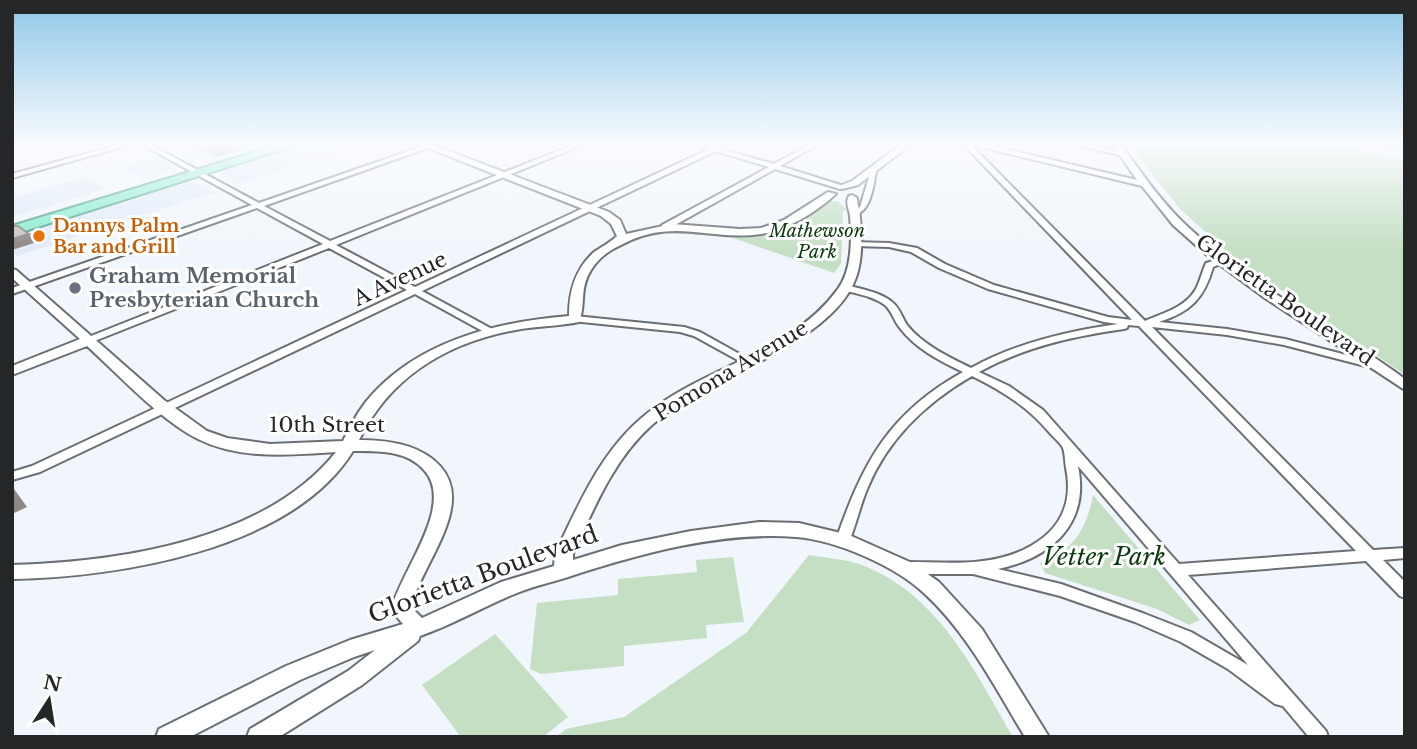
<svg xmlns="http://www.w3.org/2000/svg" width="1417" height="749" viewBox="0 0 1417 749" font-family="'Libre Baskerville',serif">
<style>
.built{fill:#e2ebf8}
.green{fill:#c5dfc4}
.lines{fill:none;stroke-linecap:round;stroke-linejoin:round}
.minor-casing{stroke:#6b6f74;stroke-width:4}
.tertiary-casing{stroke:#6b6f74;stroke-width:4}
.trunk-casing{stroke:#4fa48c;stroke-width:4}
.minor{fill:#fff;fill-rule:evenodd}
.tertiary{fill:#fff;fill-rule:evenodd}
.trunk{fill:#84ecce;fill-rule:evenodd}
.wall{fill:#ada6a4}
.shaded-wall{fill:#8d8786}
.building{fill:#c9c1bf;stroke:#8d8786;stroke-width:2}
.food-dot{fill:#e8710a;stroke:#fff;stroke-width:2.5}
.worship-dot{fill:#6b7280;stroke:#fff;stroke-width:2.5}
.labels{text-anchor:middle;dominant-baseline:central;stroke-width:6;stroke-linejoin:round;paint-order:stroke}
.far-food-label{font-size:18px;font-weight:bold;fill:#c56008;stroke:#fff;text-anchor:start}
.far-park-label{font-size:18px;font-style:italic;fill:#093a0c;stroke:#fff}
.worship-label{font-size:21px;font-weight:bold;fill:#5b616d;stroke:#fff;text-anchor:start}
.street-label{font-size:21px;fill:#242628;stroke:#fff}
.near-park-label{font-size:24px;font-style:italic;fill:#093a0c;stroke:#fff}
.near-street-label{font-size:24px;fill:#242628;stroke:#fff}
</style>
<rect width="100%" height="100%" fill="#f1f6fc"/>
<g class="built">
<polygon points="197,145 254,146 143,179 121,167"/>
<polygon points="303,145 358,145 239,184 220,174 223,170"/>
<polygon points="85,177 105,189 12,217 12,198"/>
<polygon points="190,180 216,192 17,256 12,252 12,234"/>
</g>
<g class="green">
<polygon points="1129,145 1342,145 1405,161 1405,375 1232,256 1180,209"/>
<polygon points="830,201 838,201 846,209 843,212 841,264 834,273 733,238 787,228 817,207"/>
<path d="M1093 495 1200 620 1189 625 1157 609 1045 573 1040 563C1073 552 1087 528 1093 495Z"/>
<path d="M809 555C827 558 845 559 862 565 939 595 974 670 1013 737H556L566 729 624 717 746 633Z"/>
<polygon points="733,557 744,622 706,625 707,638 624,646 624,666 541,674 530,669 537,603 618,595 618,579 697,572 696,560"/>
<polygon points="495,634 568,717 543,737 461,737 422,685"/>
</g>
<g class="lines">
<g class="minor-casing">
<g id="minor">
<polygon points="118,145 129,145 12,178 12,174"/>
<polygon points="143,145 151,145 259,203 426,145 436,145 264,206 330,241 573,145 583,145 336,245 415,287 709,149 698,145 715,147 727,145 721,149 774,164 809,145 817,145 780,166 847,187 840,189 775,169 668,229 662,229 662,225 769,167 716,151 422,291 492,329 494,331 492,333 486,333 415,294 40,472 12,480 12,472 32,466 407,290 329,248 92,342 86,342 84,340 86,338 323,244 257,208 12,294 12,288 252,205"/>
<path d="M964 145H971L1145 321C1163 313 1185 308 1196 289 1200 281 1202 272 1206 263L1224 258 1228 261 1213 267C1204 299 1190 312 1159 322L1227 329 1285 339 1381 364 1382 366 1377 369 1284 345 1227 335 1152 327 1373 550 1405 548V558L1383 560 1405 582V598L1400 596 1366 561 1188 575 1326 731 1328 737H1309L1283 706 1275 704 1228 669 1181 642 1135 622 1060 596 973 574H907L902 572 900 568 902 564 907 562C946 562 987 567 1023 550 1057 534 1074 507 1066 468 1065 462 1065 453 1063 448 1060 442 1053 437 1049 432 1027 406 1002 391 972 376 927 402 888 439 868 487 860 505 856 526 848 544L843 545 838 544 836 540C863 462 889 413 963 372 940 361 916 349 900 328 894 321 892 311 885 305 873 296 857 294 843 290L842 288 843 286 846 285C861 289 880 292 892 302 900 308 902 318 907 325 923 345 949 357 971 368 1016 343 1068 331 1118 324L1104 322 988 289 939 268 911 252 889 247 855 246 851 244 852 242 889 243 917 248 945 264 994 285 1108 317 1132 320ZM1128 325 1139 326 1356 551 1179 564 1043 410 1009 386 979 372C1024 347 1074 336 1124 329L1127 328ZM1078 466 1248 665 1191 632 1145 614 1061 584 998 569C1051 558 1090 524 1078 466Z"/>
<polygon points="1075,145 1090,145 1127,154 1124,156"/>
<path d="M872 167 877 168C873 184 872 213 853 215V211L860 207Z"/>
<polygon points="575,316 684,327 700,332 752,361 747,364 743,363 694,336 680,332 572,321 570,319 572,317"/>
</g>
</g>
<g class="tertiary-casing">
<g id="tertiary">
<path d="M420 145H433L609 212 620 220 626 234 672 224 740 229 761 228 784 220 828 192 836 194C816 212 788 230 761 234 708 242 674 216 619 246 608 251 597 260 591 270 579 289 586 305 579 322 560 326 540 326 521 329 450 341 391 375 359 440 387 440 420 444 440 466 476 506 421 564 411 607L422 618 501 582 554 566 555 554C578 506 601 451 644 416 704 366 791 354 838 289 852 270 852 239 850 216 849 208 845 203 849 196L852 195 857 198C857 205 860 211 860 218 862 236 862 255 858 271 840 343 706 377 653 424 614 458 594 508 573 554V560L622 545 691 531 759 522 799 523 849 535 912 563 939 582 982 629 1049 737H1025C995 687 968 634 925 594 896 566 836 540 796 537 721 531 639 554 568 577 549 583 530 587 512 595 481 608 452 625 420 636L418 641 362 685 279 737H247L250 729 348 671 375 650 354 657 300 680 190 737H156L159 729 286 666 350 640 403 624 391 610C401 570 456 505 424 470 407 450 377 451 353 451 292 550 118 577 12 579V565C119 562 265 541 336 452 291 455 240 460 198 439 160 420 119 375 87 346L12 375V366L80 339 12 278V269L16 270 164 400 207 431 227 438 270 444 343 441C349 428 356 415 365 403 414 342 494 322 569 316 569 291 575 270 593 253 601 247 610 243 617 236L611 224 601 216Z"/>
<polygon points="900,145 910,145 858,185 842,189 842,185 852,181"/>
<path d="M973 145H989L1137 180 1113 145H1122C1142 175 1163 204 1189 228 1254 288 1334 327 1405 379V390L1262 296 1208 256 1173 225 1142 186Z"/>
</g>
</g>
<g class="trunk-casing">
<g id="trunk">
<polygon points="278,145 297,145 12,235 12,226"/>
<polygon points="1389,145 1405,145 1405,152"/>
</g>
</g>
<use href="#minor" class="minor"/>
<use href="#tertiary" class="tertiary"/>
<use href="#trunk" class="trunk"/>
</g>
<polygon class="wall" points="194,145 253,145 216,157 195,147"/>
<g class="shaded-wall">
<polygon points="211,145 253,145 216,157"/>
<polygon points="29,234 34,243 12,250 12,239"/>
<polygon points="12,489 14,489 27,507 12,514"/>
</g>
<polygon class="building" points="12,226 18,226 29,234 12,239"/>
<linearGradient id="sky" x2="0" y2="1"><stop stop-color="#8fc7e7"/><stop offset="0.58" stop-color="#f9fbfe"/><stop offset="1" stop-color="#f9fbfe" stop-opacity="0"/></linearGradient>
<rect width="1417" height="250" fill="url(#sky)"/>
<circle class="food-dot" cx="39" cy="236" r="7"/>
<circle class="worship-dot" cx="75" cy="288" r="7"/>
<g class="labels">
<g class="far-food-label">
<text x="53" y="226">Dannys Palm<tspan x="53" dy="21">Bar and Grill</tspan></text>
</g>
<g class="far-park-label">
<text x="817" y="231">Mathewson<tspan x="817" dy="21">Park</tspan></text>
</g>
<g class="worship-label">
<text x="89" y="276">Graham Memorial<tspan x="89" dy="24">Presbyterian Church</tspan></text>
</g>
<g class="street-label">
<text transform="translate(400 279) rotate(-25)">A Avenue</text>
<text transform="translate(1285 300) rotate(35)">Glorietta Boulevard</text>
<text transform="translate(731 371) rotate(-31)">Pomona Avenue</text>
<text x="327" y="425">10th Street</text>
</g>
<g class="near-park-label">
<text x="1104" y="556">Vetter Park</text>
</g>
<g class="near-street-label">
<text transform="translate(483 574) rotate(-20)">Glorietta Boulevard</text>
</g>
</g>
<rect width="1417" height="749" fill="none" stroke="#242628" stroke-width="28"/>
<g transform="translate(49 700) rotate(12)" stroke="#ffffff" stroke-width="5" paint-order="stroke">
<path d="M0-5L12 26L0 18L-12 26Z" fill="#242628"/>
<text y="-10" font-size="19" font-weight="bold" text-anchor="middle" fill="#242628">N</text>
</g>
</svg>
